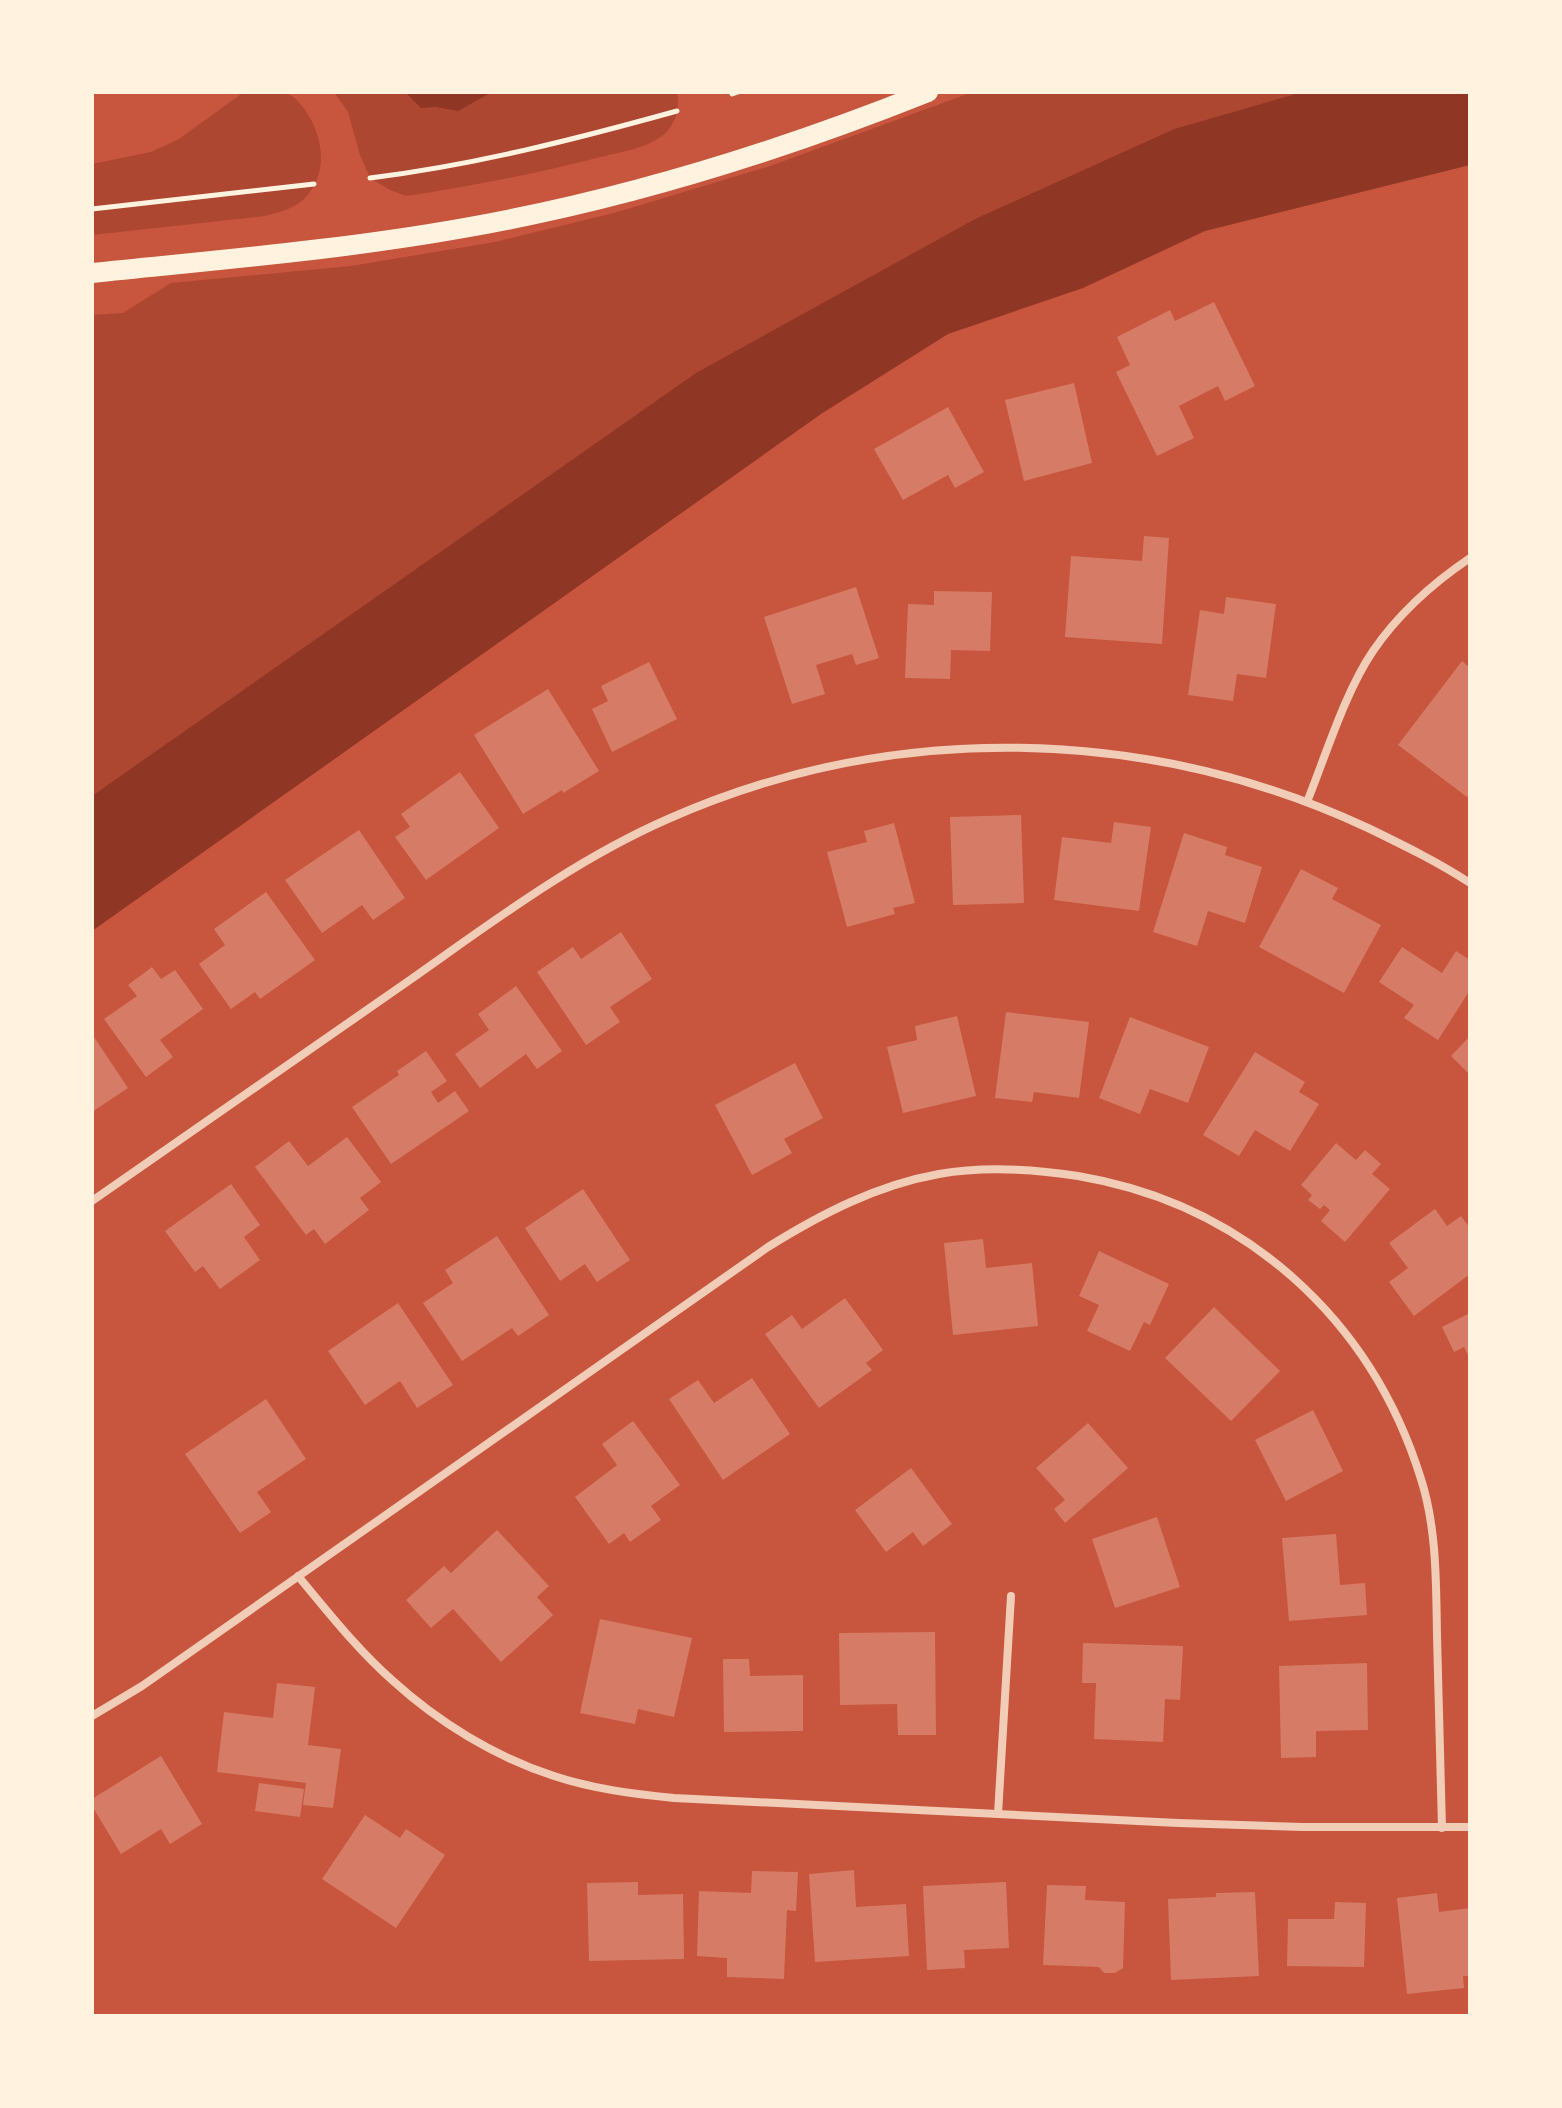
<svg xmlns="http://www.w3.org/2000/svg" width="1562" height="2108" viewBox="0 0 1562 2108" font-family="'Roboto Condensed',sans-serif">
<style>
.green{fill:#ae4732}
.water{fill:#8f3625}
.building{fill:#d67c66}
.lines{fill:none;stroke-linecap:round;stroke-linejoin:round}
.path{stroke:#fff3e0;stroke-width:5}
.minor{stroke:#f1ccb7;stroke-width:8}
.primary{stroke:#fff3e0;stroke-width:20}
</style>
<rect width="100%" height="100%" fill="#c8553d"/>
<g class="green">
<path d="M244 92C257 92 276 89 288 94 294 96 298 101 302 106 323 132 330 172 305 198 294 209 279 212 265 216L92 235V164L151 152 179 139Z"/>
<path d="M334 92H677C681 107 675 126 662 136 647 148 623 151 605 156 539 173 473 186 406 196L390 190 370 178 360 155 348 112Z"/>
<polygon points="973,92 1302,92 1174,129 977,218 92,796 92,315 123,313 171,283 351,266 495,242 614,213 770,166"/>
</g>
<g class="water">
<polygon points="405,92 492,92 458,111 436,107 421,108"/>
<polygon points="1302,92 1470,92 1470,165 1205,231 1083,288 948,334 821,414 92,931 92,796 696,373 977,218 1174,129"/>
</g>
<g class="building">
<polygon points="1214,302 1255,386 1225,401 1218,386 1179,406 1194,438 1157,456 1116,372 1130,365 1117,337 1170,310 1175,321"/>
<polygon points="1074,383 1092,463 1024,481 1005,400"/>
<polygon points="948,407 984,472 955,488 948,475 903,500 874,449"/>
<polygon points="1144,536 1169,538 1162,644 1065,637 1071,556 1142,561"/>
<polygon points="856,587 879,658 856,665 852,654 816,665 825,694 792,704 764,617"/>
<polygon points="934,591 992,592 990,651 951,650 950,679 905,678 908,604 934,605"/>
<polygon points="1226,597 1276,604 1266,678 1237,674 1233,701 1188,695 1200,610 1224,614"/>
<polygon points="1462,661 1470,668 1470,793 1467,797 1398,745"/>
<polygon points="649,662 677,719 612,752 592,709 608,701 601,686"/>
<polygon points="548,689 599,771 563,793 562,790 523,814 474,735"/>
<polygon points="460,772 499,828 426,880 395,837 410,827 401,814"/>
<polygon points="1021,815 1024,903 953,905 950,817"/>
<polygon points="1114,822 1151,827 1139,911 1054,900 1062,837 1111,843"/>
<polygon points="894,823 915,903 893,908 895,914 847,927 827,852 867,842 864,831"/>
<polygon points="359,830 405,898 373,920 362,905 322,933 285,880"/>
<polygon points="1184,833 1227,847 1225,855 1262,867 1245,923 1208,911 1197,946 1153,932"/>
<polygon points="1301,869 1338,888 1332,899 1381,925 1344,993 1259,947"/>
<polygon points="266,892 315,960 260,999 255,992 231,1009 199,964 225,945 214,929"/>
<polygon points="621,932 652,979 610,1007 620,1022 586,1045 537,972 573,947 581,959"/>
<polygon points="1402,947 1442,973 1456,951 1470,960 1470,990 1438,1040 1404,1018 1414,1005 1379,982"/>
<polygon points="152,967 161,979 175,970 203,1009 160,1040 173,1057 146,1077 104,1019 137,996 128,985"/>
<polygon points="516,986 562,1051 537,1069 526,1054 480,1088 455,1054 489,1030 478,1014"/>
<polygon points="1006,1012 1089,1022 1079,1098 1034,1092 1032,1102 995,1098"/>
<polygon points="957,1016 976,1096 903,1113 887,1047 917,1040 915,1026"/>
<polygon points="1130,1017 1209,1047 1188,1103 1150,1089 1140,1114 1099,1098"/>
<polygon points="92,1034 128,1088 92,1112"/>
<polygon points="1470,1036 1470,1075 1451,1056"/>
<polygon points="426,1051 447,1081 431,1092 438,1103 455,1091 469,1111 391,1164 352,1107 399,1075 397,1071"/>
<polygon points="1255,1052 1305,1082 1299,1092 1319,1104 1290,1151 1255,1130 1239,1156 1203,1135"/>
<polygon points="795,1063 823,1118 784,1139 792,1153 752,1175 715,1105"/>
<polygon points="347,1137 381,1182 360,1198 369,1210 325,1244 314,1229 306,1235 255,1167 289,1141 308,1166"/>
<polygon points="1336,1143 1356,1160 1365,1150 1381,1164 1372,1174 1390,1189 1345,1242 1321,1221 1330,1210 1324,1205 1320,1209 1308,1200 1312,1195 1301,1185"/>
<polygon points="231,1184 260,1225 244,1237 260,1260 220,1289 203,1266 195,1272 165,1231"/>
<polygon points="583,1189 630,1260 597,1282 585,1264 560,1281 525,1228"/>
<polygon points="1435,1209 1447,1226 1461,1216 1470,1228 1470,1274 1414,1316 1389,1282 1408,1268 1389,1243"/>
<polygon points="497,1236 549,1315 518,1336 512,1328 462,1361 423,1303 453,1283 445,1270"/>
<polygon points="983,1239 986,1268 1032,1263 1038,1326 953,1335 944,1243"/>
<polygon points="1099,1251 1169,1284 1150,1325 1144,1322 1130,1351 1087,1331 1099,1305 1079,1296"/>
<polygon points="845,1298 883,1350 866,1363 872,1370 819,1408 765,1334 792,1315 802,1329"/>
<polygon points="398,1303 453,1385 417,1408 400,1381 365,1405 328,1351"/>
<polygon points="1214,1307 1280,1371 1231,1421 1165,1358"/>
<polygon points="1470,1313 1470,1359 1464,1347 1454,1352 1442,1327"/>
<polygon points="752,1378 790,1434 723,1480 669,1399 698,1380 714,1403"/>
<polygon points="266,1399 306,1459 257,1492 271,1512 240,1533 185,1454"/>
<polygon points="1313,1410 1343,1471 1286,1501 1255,1440"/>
<polygon points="633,1421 680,1485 651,1506 661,1520 630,1542 624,1533 609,1544 575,1497 617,1465 602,1444"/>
<polygon points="1088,1423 1128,1468 1065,1523 1054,1509 1065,1500 1036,1468"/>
<polygon points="911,1468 952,1524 923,1546 913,1532 886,1552 855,1510"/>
<polygon points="1157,1517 1180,1587 1115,1608 1092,1539"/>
<polygon points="497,1530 549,1586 537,1597 553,1615 501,1662 453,1609 431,1628 406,1600 444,1566 451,1573"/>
<polygon points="1336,1534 1340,1585 1365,1583 1367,1615 1289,1621 1282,1538"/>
<polygon points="600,1619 692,1638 674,1717 638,1709 635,1724 580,1713"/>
<polygon points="935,1632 936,1735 898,1735 897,1704 840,1705 839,1633"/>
<polygon points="1083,1643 1183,1646 1180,1700 1165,1699 1163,1742 1094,1739 1096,1683 1082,1683"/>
<polygon points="723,1659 749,1659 750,1676 803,1675 803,1731 724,1732"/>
<polygon points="1367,1663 1368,1730 1316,1731 1316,1757 1281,1758 1279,1666"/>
<polygon points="277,1683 315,1687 308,1745 341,1749 333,1808 303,1805 306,1783 217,1772 224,1712 273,1718"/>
<polygon points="161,1756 202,1824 170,1844 161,1829 121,1854 92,1806 92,1799"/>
<polygon points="259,1783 304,1789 300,1817 255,1811"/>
<polygon points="365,1815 400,1838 406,1829 445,1855 396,1928 322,1879"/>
<polygon points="854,1870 856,1907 906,1904 909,1956 815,1962 809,1874"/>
<polygon points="752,1871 798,1872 796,1911 787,1910 784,1979 727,1977 727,1958 697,1956 699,1891 751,1893"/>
<polygon points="638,1882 638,1895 683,1894 684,1959 589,1961 587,1883"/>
<polygon points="1006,1882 1009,1948 964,1950 965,1968 927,1970 923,1886"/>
<polygon points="1047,1885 1086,1886 1085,1900 1125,1902 1123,1968 1115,1973 1104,1973 1099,1967 1043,1965"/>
<polygon points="1255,1892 1259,1976 1171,1980 1168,1899 1216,1897 1216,1893"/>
<polygon points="1437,1893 1439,1912 1470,1908 1470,1976 1463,1976 1464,1988 1407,1994 1397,1898"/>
<polygon points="1335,1902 1366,1903 1364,1967 1287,1966 1288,1919 1334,1919"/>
</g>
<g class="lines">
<g class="path">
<polyline points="732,94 738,92"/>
<path d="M370 178C475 165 576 139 677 111"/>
<polyline points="92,209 314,184"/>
</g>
<g class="minor">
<path d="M1307 802C1326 755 1345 692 1373 651 1399 613 1433 583 1470 558"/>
<path d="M92 1201C197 1128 302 1055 407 982 491 923 574 860 668 819 892 720 1147 725 1368 828 1403 845 1438 862 1470 883"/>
<path d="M298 1576C328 1612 357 1649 392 1680 438 1722 495 1757 554 1776 593 1789 634 1794 674 1798L1178 1823 1303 1827H1470"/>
<path d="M92 1716 142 1686 768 1247C821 1214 877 1185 939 1174 985 1166 1032 1169 1078 1176 1244 1204 1371 1318 1421 1479 1437 1529 1436 1584 1437 1635 1439 1699 1440 1764 1442 1828"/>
<polyline points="998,1814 1011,1596"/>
</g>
<path class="primary" d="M92 273C216 260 341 250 464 228 624 200 778 152 928 92"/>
</g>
<rect width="1562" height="2108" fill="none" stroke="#fff3e0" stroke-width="188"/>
</svg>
